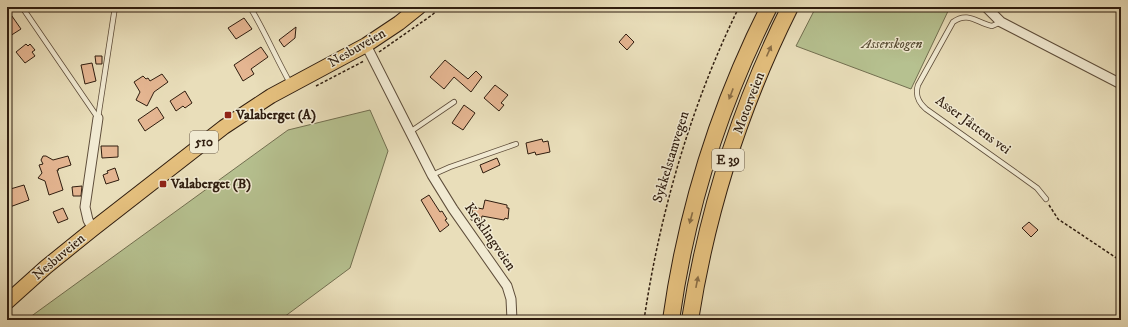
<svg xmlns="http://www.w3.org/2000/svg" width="1128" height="327" viewBox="0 0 1128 327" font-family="'IM FELL DW Pica',serif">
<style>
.green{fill:#b6c190;stroke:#726f50}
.building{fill:#e4b591;stroke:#2f1d0f}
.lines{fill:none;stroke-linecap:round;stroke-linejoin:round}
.lane-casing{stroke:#5e4d3a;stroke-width:6}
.street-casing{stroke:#5e4d3a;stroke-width:11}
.primary-casing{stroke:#2f1d0f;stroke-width:16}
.highway-casing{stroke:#2f1d0f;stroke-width:18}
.path{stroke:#2f1d0f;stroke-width:1.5;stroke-dasharray:3 2;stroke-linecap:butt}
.lane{stroke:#f1ead2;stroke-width:4.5}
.street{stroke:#f1ead2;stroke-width:9}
.primary{stroke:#e4bf7d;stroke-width:14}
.highway{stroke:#e4bf7d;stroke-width:16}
.oneway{fill:#8a6e46}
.poi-dot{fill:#8f2418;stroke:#f1ead2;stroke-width:1.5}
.labels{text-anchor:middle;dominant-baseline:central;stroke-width:3;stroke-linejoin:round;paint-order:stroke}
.shield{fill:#f1ead2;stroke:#695a4a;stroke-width:1}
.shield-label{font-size:13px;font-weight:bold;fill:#2f1d0f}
.park-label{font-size:14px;font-style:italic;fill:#584e36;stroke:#f1ead2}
.street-label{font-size:14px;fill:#2f1d0f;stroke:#f1ead2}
.poi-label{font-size:14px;font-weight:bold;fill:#2f1d0f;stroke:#f1ead2;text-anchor:start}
</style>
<rect width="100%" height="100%" fill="#e9deba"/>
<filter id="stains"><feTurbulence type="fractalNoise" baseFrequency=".005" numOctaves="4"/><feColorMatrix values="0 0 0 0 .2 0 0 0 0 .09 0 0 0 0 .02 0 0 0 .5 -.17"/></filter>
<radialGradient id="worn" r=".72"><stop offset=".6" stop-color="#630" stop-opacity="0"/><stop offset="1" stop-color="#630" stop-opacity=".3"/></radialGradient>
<g class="green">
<polygon points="816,7 950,7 911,89 796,46"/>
<polygon points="370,110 388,151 350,268 280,320 26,320 288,130"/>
</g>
<g class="building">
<polygon points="7,9 21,29 10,36 7,32"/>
<polygon points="244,18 252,29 236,39 228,28"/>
<polygon points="296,27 295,38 284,47 279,40"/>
<polygon points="626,34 634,42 627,50 619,42"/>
<polygon points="26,44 28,46 30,44 35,50 32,52 35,56 25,63 16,52"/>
<polygon points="261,47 268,57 251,69 254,74 243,81 234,65"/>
<polygon points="95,56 102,56 102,64 96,64"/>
<polygon points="445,60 468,79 476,71 482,77 471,92 454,77 444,89 430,77"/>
<polygon points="92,63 96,81 85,84 81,65"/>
<polygon points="162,74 168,82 154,92 147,106 136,100 140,92 134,82 143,76 146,79 148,78 150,81"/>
<polygon points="495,85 508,95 501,103 504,105 499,111 484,98"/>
<polygon points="185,91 192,103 185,108 183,106 176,111 170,101"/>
<polygon points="464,105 475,113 463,130 452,123"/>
<polygon points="157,107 164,118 145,131 138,120"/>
<polygon points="542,139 543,142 548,141 550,152 536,155 535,152 528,154 526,143"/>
<polygon points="101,146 118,146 118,157 102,158"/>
<polygon points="43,156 46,156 53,160 68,156 71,165 58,169 59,170 57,170 63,190 49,195 45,181 38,178 42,173 39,165 43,164 41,160"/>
<polygon points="497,158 500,165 483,173 480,165"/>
<polygon points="115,168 119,180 106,184 103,175 108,173 107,171"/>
<polygon points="24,185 29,200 7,208 7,190"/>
<polygon points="82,186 81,196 73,196 72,187"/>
<polygon points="429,195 440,212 442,211 447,219 445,220 449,225 440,232 421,200"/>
<polygon points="485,200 507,205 507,208 509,208 508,219 505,218 504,220 482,216 481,221 471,220 473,207 483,209"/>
<polygon points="63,208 68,219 58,223 53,212"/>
<polygon points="1029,222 1038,230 1031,237 1022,228"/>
</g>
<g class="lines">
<g class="lane-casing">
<g id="lane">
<polyline points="22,7 98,118"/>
<path d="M250 7C265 32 276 58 290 83"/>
<path d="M1001 22 992 26C977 23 968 11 953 22L918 85C915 95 918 102 926 109L1019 175 1037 188 1046 199"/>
<polyline points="98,118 115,7"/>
<polyline points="410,132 454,102"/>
<polyline points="432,175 450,167 516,144"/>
</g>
</g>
<g class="street-casing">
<g id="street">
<polyline points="986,7 1001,22 1121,84"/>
<polyline points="366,45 432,175 453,209 507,286 511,299 512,320"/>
<polyline points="93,229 88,220 85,207 98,118"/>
</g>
</g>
<g class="primary-casing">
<polyline id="primary" points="7,302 46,267 93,229 224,127 271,96 366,45 399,23 419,7"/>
</g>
<g class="highway-casing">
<g id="highway">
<path d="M671 320C686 212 720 104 769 7"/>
<path d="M690 320C707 211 741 105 790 7"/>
</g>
</g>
<g class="path">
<polyline points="379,52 432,15 441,7"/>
<polyline points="316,86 364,61"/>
<polyline points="1049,205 1058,219 1121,261"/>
<path d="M644 320C660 212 691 105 739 7"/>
</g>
<use href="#lane" class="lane"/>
<use href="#street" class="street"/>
<use href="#primary" class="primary"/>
<use href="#highway" class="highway"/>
</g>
<defs><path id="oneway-solid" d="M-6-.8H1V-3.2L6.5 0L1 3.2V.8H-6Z"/></defs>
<g class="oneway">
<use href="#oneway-solid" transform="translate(769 51) rotate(-66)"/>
<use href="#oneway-solid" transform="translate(731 94) rotate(111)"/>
<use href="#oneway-solid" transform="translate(691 218) rotate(105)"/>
<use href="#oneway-solid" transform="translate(697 282) rotate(-79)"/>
</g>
<g class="poi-dot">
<rect x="224" y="111" width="8" height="8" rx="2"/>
<rect x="159" y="180" width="8" height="8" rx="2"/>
</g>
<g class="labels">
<g class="shield">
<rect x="190" y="131" width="28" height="22" rx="3"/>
<rect x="712" y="149" width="32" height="22" rx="3"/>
</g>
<g class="shield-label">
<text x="204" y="142">510</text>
<text x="728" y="160">E 39</text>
</g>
<g class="park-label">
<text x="892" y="44">Asserskogen</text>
</g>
<g class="street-label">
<text transform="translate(357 48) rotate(-30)">Nesbuveien</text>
<text transform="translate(749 103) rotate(-69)">Motorveien</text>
<text transform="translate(973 125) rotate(36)">Asser Jåttens vei</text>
<text transform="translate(671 157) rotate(-73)">Sykkelstamvegen</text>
<text transform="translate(490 237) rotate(55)">Kreklingveien</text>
<text transform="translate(59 257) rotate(-40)">Nesbuveien</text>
</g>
<g class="poi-label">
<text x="236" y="115">Valaberget (A)</text>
<text x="171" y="184">Valaberget (B)</text>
</g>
</g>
<rect width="1128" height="327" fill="none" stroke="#e9deba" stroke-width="24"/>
<rect x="8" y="8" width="1112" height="311" fill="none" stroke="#2f1d0f" stroke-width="2"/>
<rect x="12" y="12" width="1104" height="303" fill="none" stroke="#2f1d0f"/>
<rect width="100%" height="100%" filter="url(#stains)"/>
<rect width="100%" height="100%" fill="url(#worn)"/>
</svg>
